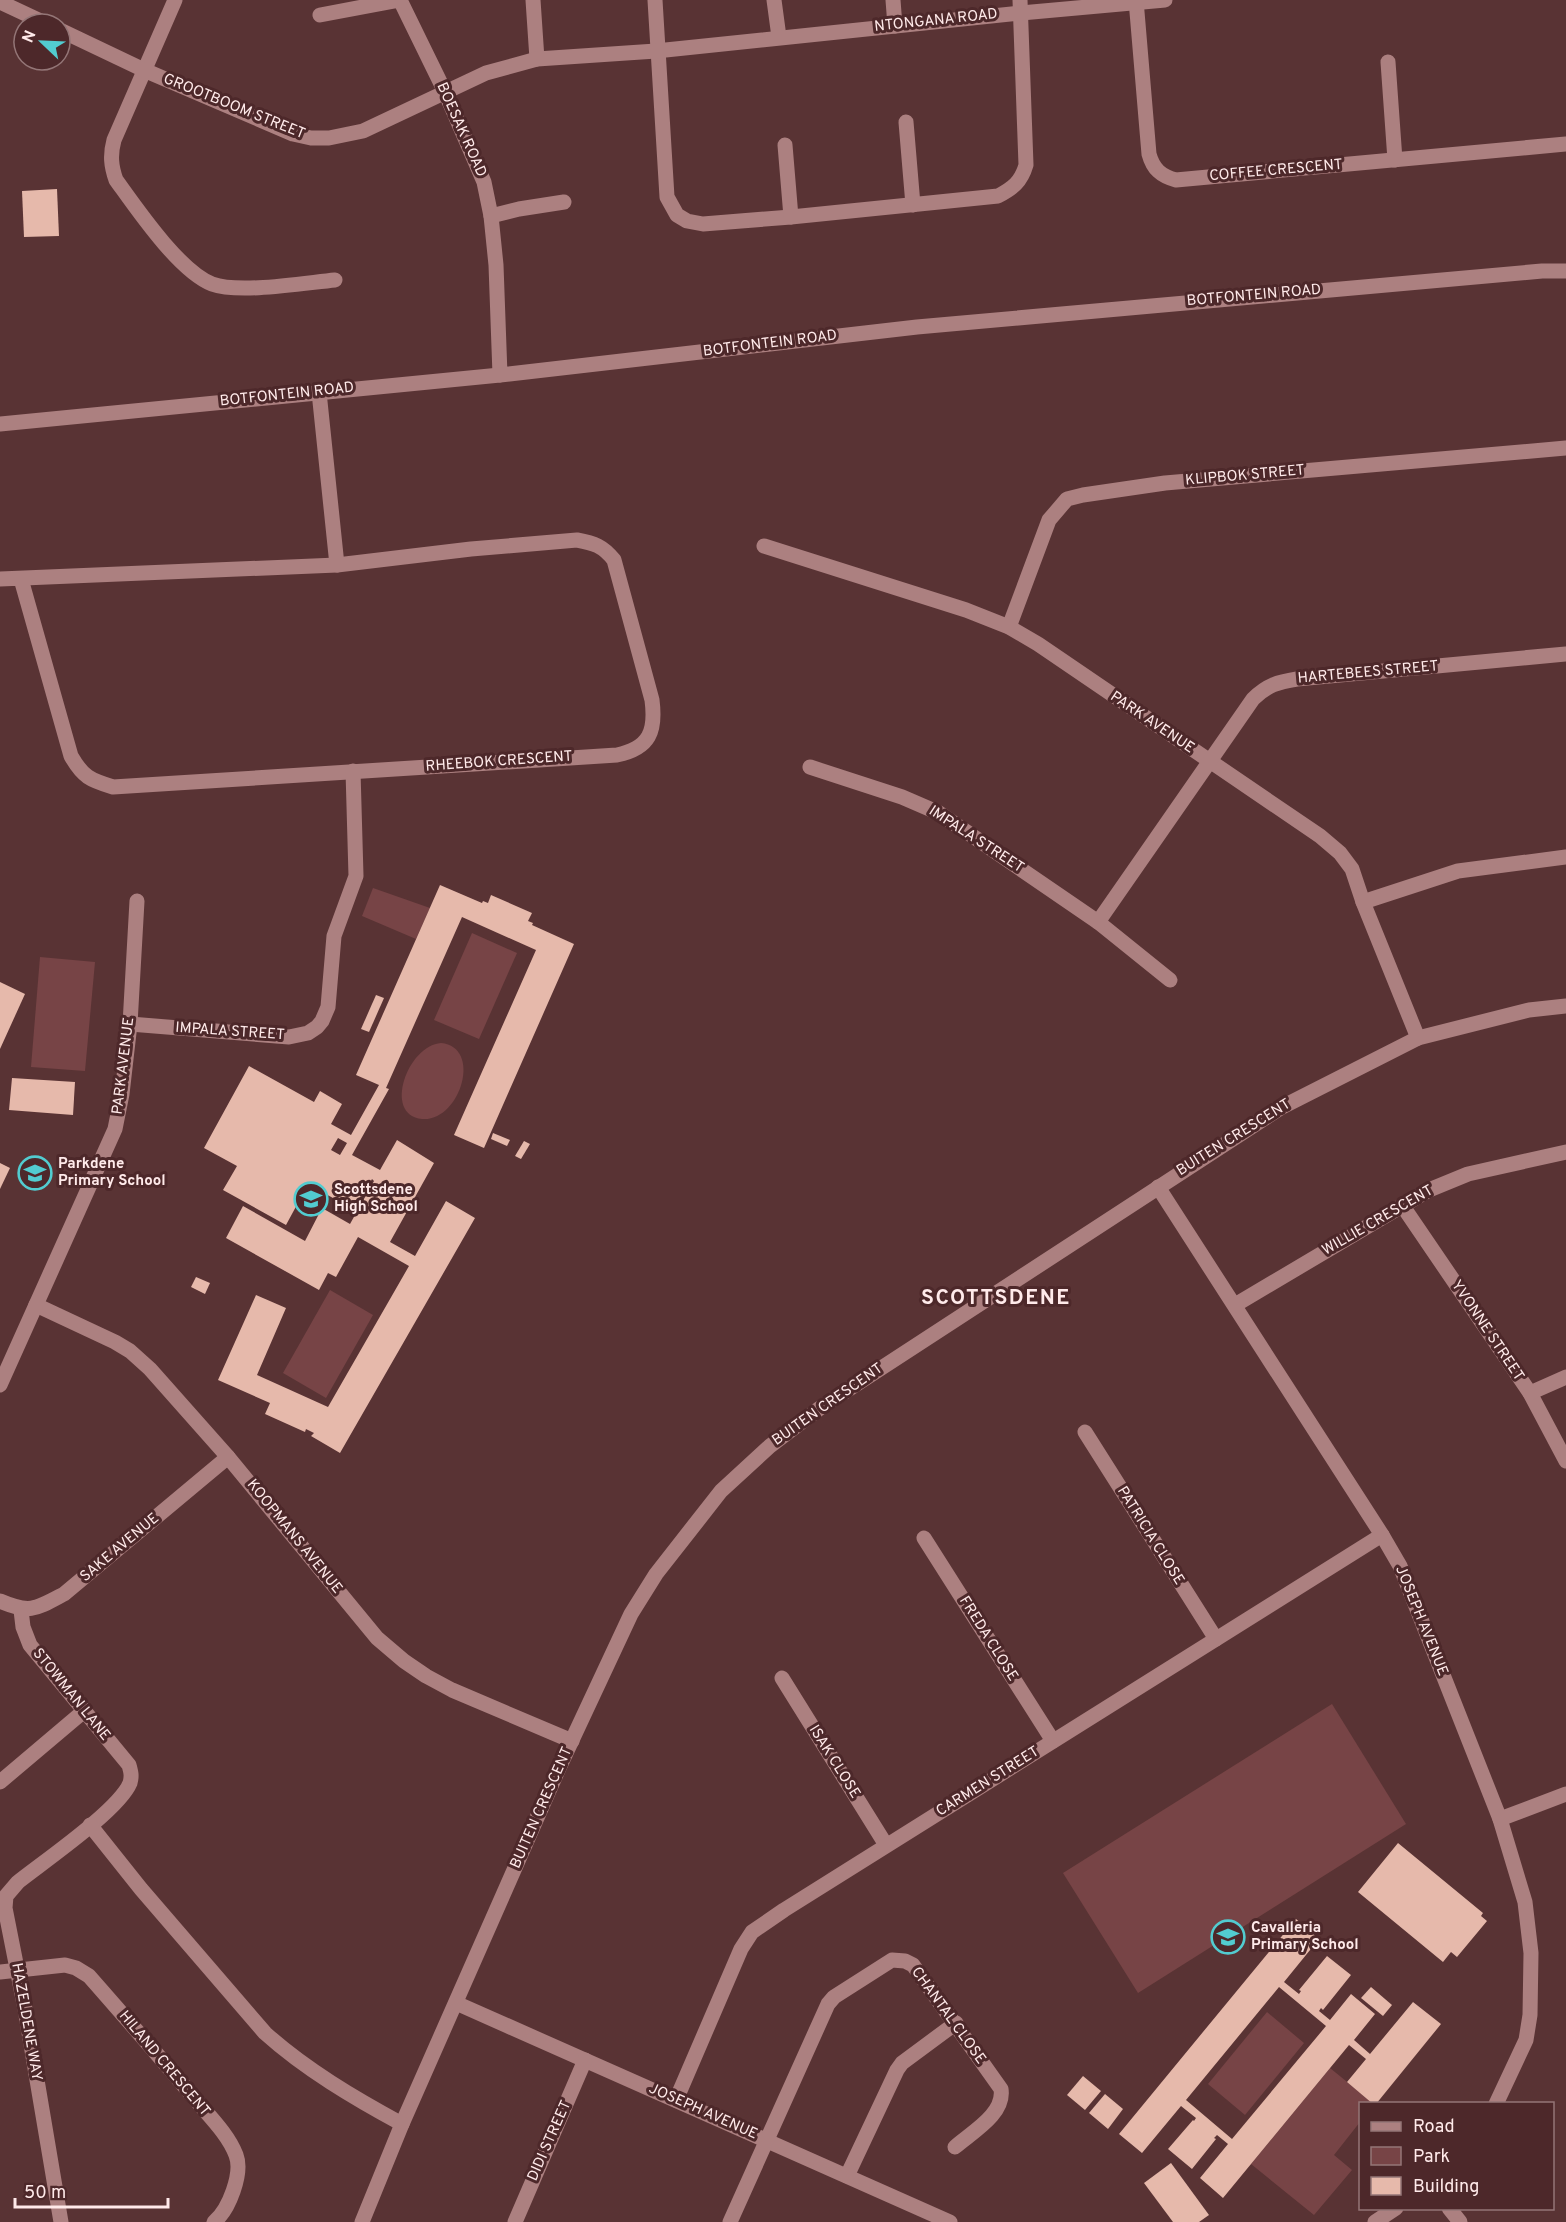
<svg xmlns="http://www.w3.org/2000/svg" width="1566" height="2222" viewBox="0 0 1566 2222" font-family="Overpass,sans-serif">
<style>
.green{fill:#774446}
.building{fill:#e6b9ab;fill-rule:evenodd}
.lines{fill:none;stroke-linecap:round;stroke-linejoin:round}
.street{stroke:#ac8080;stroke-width:15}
.secondary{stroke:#ac8080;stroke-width:15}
.labels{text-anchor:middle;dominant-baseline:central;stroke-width:6;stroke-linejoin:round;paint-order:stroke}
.street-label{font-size:15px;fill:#ffeaea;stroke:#4d282a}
.poi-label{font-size:15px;font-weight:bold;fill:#ffeaea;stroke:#4d282a;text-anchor:start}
.district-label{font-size:21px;font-weight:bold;letter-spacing:1.5px;fill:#ffeaea;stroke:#4d282a}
</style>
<rect width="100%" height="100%" fill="#593334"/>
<g class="green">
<polygon points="373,888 430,908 416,939 362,916"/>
<polygon points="472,933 517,953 479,1039 434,1020"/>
<polygon points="40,957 95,962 85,1071 31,1067"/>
<path d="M441 1043C483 1047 460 1122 422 1119 382 1115 408 1045 441 1043Z"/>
<polygon points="330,1290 373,1315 326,1398 283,1373"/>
<polygon points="1332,1704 1406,1824 1138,1993 1063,1873"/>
<polygon points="1267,2012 1304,2043 1245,2115 1208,2084"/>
<polygon points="1330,2068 1373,2103 1360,2104 1360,2122 1334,2155 1352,2170 1314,2215 1251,2164"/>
</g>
<g class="building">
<polygon points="57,189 59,236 24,237 22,191"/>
<path d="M440 885 482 903 483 901 488 903 491 895 532 913 528 921 533 923 532 925 574 944 484 1148 454 1135 536 950 462 917 386 1088 389 1089 352 1155 380 1170 397 1140 434 1163 390 1242 415 1256 446 1201 475 1218 340 1453 311 1436 314 1433 306 1429 305 1432 265 1414 270 1403 218 1380 256 1295 286 1308 257 1375 328 1407 409 1266 358 1237 336 1277 328 1273 319 1290 226 1238 243 1206 305 1241 322 1208 350 1224 374 1181 372 1179 355 1210 311 1186 302 1202 299 1201 286 1225 223 1190 237 1166 204 1148 249 1066 314 1102 320 1091 342 1104 331 1124 351 1135 379 1085 356 1075ZM338 1138 347 1143 340 1155 331 1150Z"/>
<polygon points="0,982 25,994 0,1049"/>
<polygon points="376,995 384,998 369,1032 361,1029"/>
<polygon points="12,1078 75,1082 73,1115 9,1110"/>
<polygon points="493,1133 510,1140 507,1146 491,1139"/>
<polygon points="524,1141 530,1144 521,1159 515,1156"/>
<polygon points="0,1163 10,1168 0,1189"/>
<polygon points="196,1277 210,1283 205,1294 191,1287"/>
<polygon points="1398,1843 1483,1913 1481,1916 1487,1921 1457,1957 1451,1952 1443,1962 1358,1892"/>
<path d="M1296 1919 1319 1939 1284 1982 1299 1994 1301 1991 1299 1990 1327 1956 1351 1975 1323 2010 1321 2008 1319 2011 1330 2020 1351 1994 1375 2014 1354 2040 1370 2054 1413 2002 1441 2024 1376 2104H1373L1347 2082 1366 2059 1349 2045 1223 2198 1200 2178 1228 2144 1217 2135 1214 2138 1216 2139 1192 2169 1168 2149 1193 2120 1194 2121 1196 2118 1181 2106 1142 2153 1119 2134ZM1279 1987 1326 2026 1232 2139 1186 2100Z"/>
<polygon points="1371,1987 1392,2005 1383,2016 1361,1998"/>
<polygon points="1083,2076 1101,2091 1085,2110 1067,2095"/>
<polygon points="1105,2094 1123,2109 1108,2129 1089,2113"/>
<polygon points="1171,2163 1209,2215 1199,2222 1173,2222 1144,2183"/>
</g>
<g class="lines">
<g class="street">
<path d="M175 0 114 140C110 155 111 166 116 180 137 209 179 271 212 284 239 294 304 283 335 280"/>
<polyline points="400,0 445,92 484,182 491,216 496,265 500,375"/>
<polyline points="533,0 537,59"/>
<path d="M655 0 667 197 677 215 687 221 703 224 791 217 998 196C1013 188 1021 182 1026 165L1020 0"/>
<polyline points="774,0 779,37"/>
<polyline points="893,0 895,26"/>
<path d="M1136 0 1149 154C1153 169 1161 176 1176 180L1566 144"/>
<polyline points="0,2 47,24"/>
<polyline points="320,15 400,0"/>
<polyline points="60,30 144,70 293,134 311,138 329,138 363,131 486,73 537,59 656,51 1021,13 1165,0"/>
<polyline points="1388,62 1395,160"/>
<polyline points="906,122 913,205"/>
<polyline points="785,145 791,217"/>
<polyline points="491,216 519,209 564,202"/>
<polyline points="319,392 337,565"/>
<polyline points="764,546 966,610 1009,627 1038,644 1320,836 1340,853 1352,869 1363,902 1418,1038"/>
<path d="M0 579 337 565 471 549 577 540C594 543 603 546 614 560L652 700C656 731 650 748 617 755L113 787C90 780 83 777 71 756L21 579"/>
<polyline points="1009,627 1049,520 1067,499 1083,495 1165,483 1566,448"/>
<polyline points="810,767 902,797 939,813 1098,922 1170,980"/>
<polyline points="1363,902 1458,871 1566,857"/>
<path d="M1098 922 1253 699C1267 685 1278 682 1297 679L1566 654"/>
<polyline points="130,1024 289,1037 308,1033 317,1027 322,1021 328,1007 334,936 356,876 353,771"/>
<polyline points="1158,1187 1382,1535 1400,1566 1500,1819 1525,1902 1531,1953 1530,2015 1526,2040 1496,2104"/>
<polyline points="1402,1205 1530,1393 1566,1461"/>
<polyline points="36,1305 115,1342 130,1351 150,1369 228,1457 377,1638 404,1661 426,1676 452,1690 572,1741"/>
<polyline points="1235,1305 1429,1190 1468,1174 1566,1152"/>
<polyline points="0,1385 115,1129 122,1094 130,1024 137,901"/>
<polyline points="1530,1393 1566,1377"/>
<polyline points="1085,1432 1216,1639"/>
<polyline points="924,1538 1053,1741"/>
<path d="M0 1601C30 1614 36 1609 64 1594L228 1457"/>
<path d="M21 1610 23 1627 30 1645 129 1765C131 1772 132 1776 130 1783 119 1810 43 1862 18 1882L6 1896 5 1908 25 2009 61 2222"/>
<polyline points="782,1678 886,1845"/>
<polyline points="0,1782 84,1711"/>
<polyline points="1500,1819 1566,1794"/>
<path d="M90 1825 141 1889 265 2033C305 2069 354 2098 402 2124"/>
<path d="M0 1972 65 1965 76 1968 89 1976C125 2017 160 2057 195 2099 209 2116 228 2134 236 2155 243 2173 229 2210 214 2222"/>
<polyline points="456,2003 950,2222"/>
<polyline points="676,2100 741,1949 752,1932 784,1910 1382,1535"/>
<polyline points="847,2176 897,2070 902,2063 956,2023"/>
<polyline points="1449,2208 1460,2222"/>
<polyline points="515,2222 585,2060"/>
<path d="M730 2222 828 2004 834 1997 892 1960 905 1961 913 1965 1001 2089C1005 2114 972 2132 955 2147"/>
<polyline points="1375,2222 1396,2208"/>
</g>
<g class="secondary">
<polyline points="0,424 500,375 917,327 1542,271 1566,271"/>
<polyline points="362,2222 402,2124 559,1768 631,1614 656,1574 721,1491 770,1446 820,1408 1282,1107 1418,1038 1529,1010 1566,1006"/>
</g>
</g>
<defs>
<g id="school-ring" transform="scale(1.725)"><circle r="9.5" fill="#4d282a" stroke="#52ccd0" stroke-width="1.5"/><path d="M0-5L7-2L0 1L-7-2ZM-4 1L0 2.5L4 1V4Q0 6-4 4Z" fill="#52ccd0"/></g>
</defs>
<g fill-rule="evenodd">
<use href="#school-ring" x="35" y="1173"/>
<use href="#school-ring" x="311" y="1199"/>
<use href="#school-ring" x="1228" y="1937"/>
</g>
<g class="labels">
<g class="street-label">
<text transform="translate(936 21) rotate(-6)">NTONGANA ROAD</text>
<text transform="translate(234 107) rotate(22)">GROOTBOOM STREET</text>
<text transform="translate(461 130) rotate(66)">BOESAK ROAD</text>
<text transform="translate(1276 171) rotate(-5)">COFFEE CRESCENT</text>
<text transform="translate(1254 296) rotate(-5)">BOTFONTEIN ROAD</text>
<text transform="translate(770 344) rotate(-7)">BOTFONTEIN ROAD</text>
<text transform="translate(287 395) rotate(-6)">BOTFONTEIN ROAD</text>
<text transform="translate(1245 476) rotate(-5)">KLIPBOK STREET</text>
<text transform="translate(1368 673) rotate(-5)">HARTEBEES STREET</text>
<text transform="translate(1152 723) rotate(34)">PARK AVENUE</text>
<text transform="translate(499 762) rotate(-4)">RHEEBOK CRESCENT</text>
<text transform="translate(976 840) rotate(33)">IMPALA STREET</text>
<text transform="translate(230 1032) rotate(4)">IMPALA STREET</text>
<text transform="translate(124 1066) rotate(-83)">PARK AVENUE</text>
<text transform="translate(1234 1138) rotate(-32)">BUITEN CRESCENT</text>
<text transform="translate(1378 1221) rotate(-30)">WILLIE CRESCENT</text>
<text transform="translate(1487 1331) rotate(56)">YVONNE STREET</text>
<text transform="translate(828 1405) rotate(-35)">BUITEN CRESCENT</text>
<text transform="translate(1150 1536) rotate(58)">PATRICIA CLOSE</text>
<text transform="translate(294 1537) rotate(51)">KOOPMANS AVENUE</text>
<text transform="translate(120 1548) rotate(-40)">SAKE AVENUE</text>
<text transform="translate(1421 1621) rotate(68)">JOSEPH AVENUE</text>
<text transform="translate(988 1639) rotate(58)">FREDA CLOSE</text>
<text transform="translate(71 1695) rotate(51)">STOWMAN LANE</text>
<text transform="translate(834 1762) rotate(58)">ISAK CLOSE</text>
<text transform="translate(988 1782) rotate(-32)">CARMEN STREET</text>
<text transform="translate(542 1808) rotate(-66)">BUITEN CRESCENT</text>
<text transform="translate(948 2016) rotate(54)">CHANTAL CLOSE</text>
<text transform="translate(26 2022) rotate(80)">HAZELDENE WAY</text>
<text transform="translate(164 2064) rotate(50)">HILAND CRESCENT</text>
<text transform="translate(703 2112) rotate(24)">JOSEPH AVENUE</text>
<text transform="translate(550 2141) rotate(-66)">DIDI STREET</text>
</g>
<g class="poi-label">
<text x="58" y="1164">Parkdene<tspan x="58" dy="17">Primary School</tspan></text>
<text x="334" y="1190">Scottsdene<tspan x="334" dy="17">High School</tspan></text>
<text x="1251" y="1928">Cavalleria<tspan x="1251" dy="17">Primary School</tspan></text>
</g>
<g class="district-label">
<text x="996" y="1298">SCOTTSDENE</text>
</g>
</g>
<rect x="1359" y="2102" width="195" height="108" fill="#4d282a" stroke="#947677" stroke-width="1.5"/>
<rect x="1371" y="2122" width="30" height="9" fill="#ac8080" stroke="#947677" stroke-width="1.5"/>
<text x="1413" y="2132" font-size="18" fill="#ffeaea">Road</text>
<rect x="1371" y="2147" width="30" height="18" fill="#774446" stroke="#947677" stroke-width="1.5"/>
<text x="1413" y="2162" font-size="18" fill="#ffeaea">Park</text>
<rect x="1371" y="2177" width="30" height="18" fill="#e6b9ab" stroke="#947677" stroke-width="1.5"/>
<text x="1413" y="2192" font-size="18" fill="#ffeaea">Building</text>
<g transform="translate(42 42) rotate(293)"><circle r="28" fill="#4d282a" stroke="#947677" stroke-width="1.5"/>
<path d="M0-4.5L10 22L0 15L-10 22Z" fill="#52ccd0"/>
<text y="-9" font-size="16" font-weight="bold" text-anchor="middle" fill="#ffeaea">N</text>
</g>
<path d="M15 2198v9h153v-9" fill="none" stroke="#ffeaea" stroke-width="3"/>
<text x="24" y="2198" font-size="18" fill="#ffeaea" stroke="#4d282a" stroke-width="4.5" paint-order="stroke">50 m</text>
</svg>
